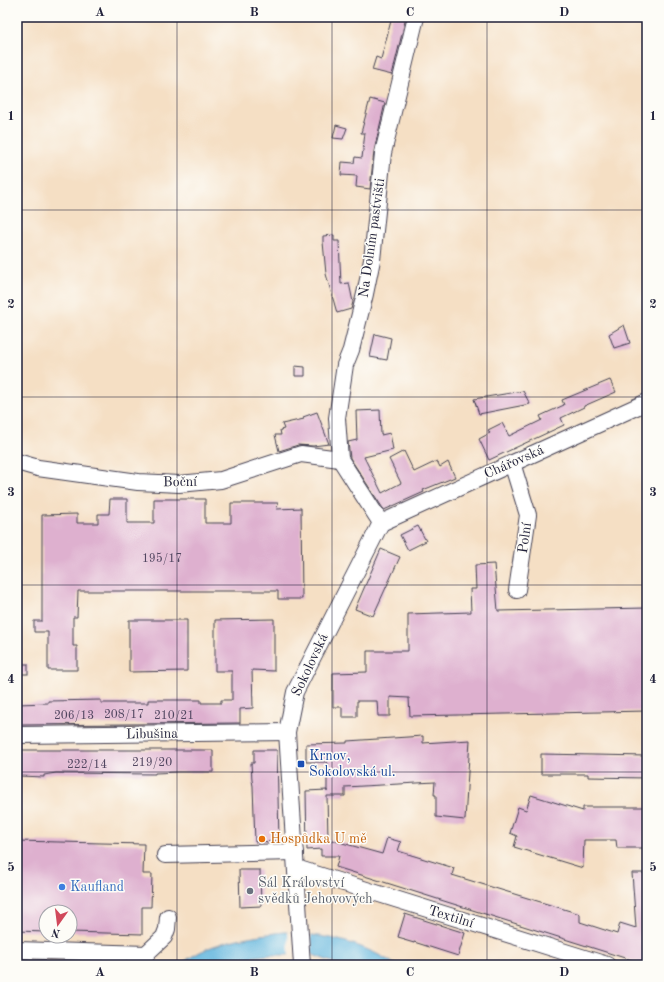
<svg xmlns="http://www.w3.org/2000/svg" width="664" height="982" viewBox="0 0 664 982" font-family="'Old Standard TT',serif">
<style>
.water{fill:#62b6de;stroke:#426c8c}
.pier{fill:#f5dfc4}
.building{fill:#deb0cf}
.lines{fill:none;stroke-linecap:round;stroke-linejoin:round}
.minor-casing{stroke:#423e50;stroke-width:18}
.minor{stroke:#fff;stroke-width:16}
.grid{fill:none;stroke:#22223b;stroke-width:1;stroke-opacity:0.55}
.transit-dot{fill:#1a4fb4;stroke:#fdfcf7;stroke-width:1.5}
.food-dot{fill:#e8710a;stroke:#fdfcf7;stroke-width:1.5}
.shop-dot{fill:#3f7fe0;stroke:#fdfcf7;stroke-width:1.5}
.worship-dot{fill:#6b7280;stroke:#fdfcf7;stroke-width:1.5}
.labels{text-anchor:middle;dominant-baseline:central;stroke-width:3;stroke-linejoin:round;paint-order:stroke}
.number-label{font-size:12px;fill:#514660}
.street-label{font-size:14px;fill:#22223b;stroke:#fdfcf7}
.transit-label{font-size:14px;fill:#164399;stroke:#fdfcf7;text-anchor:start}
.food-label{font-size:14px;fill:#c56008;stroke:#fdfcf7;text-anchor:start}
.worship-label{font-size:14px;fill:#5b616d;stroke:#fdfcf7;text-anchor:start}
.shop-label{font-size:14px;fill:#366cbe;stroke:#fdfcf7;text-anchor:start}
.neatline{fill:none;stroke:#22223b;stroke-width:1.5}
.grid-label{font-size:13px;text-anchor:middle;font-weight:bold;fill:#22223b}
</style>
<rect width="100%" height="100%" fill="#fdfcf7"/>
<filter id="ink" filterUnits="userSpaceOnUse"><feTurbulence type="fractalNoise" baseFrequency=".025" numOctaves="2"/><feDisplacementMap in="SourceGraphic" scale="8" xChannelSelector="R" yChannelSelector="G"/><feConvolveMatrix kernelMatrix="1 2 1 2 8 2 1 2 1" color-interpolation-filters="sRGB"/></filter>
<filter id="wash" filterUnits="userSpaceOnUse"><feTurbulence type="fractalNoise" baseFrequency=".012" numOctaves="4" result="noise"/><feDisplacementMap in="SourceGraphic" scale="16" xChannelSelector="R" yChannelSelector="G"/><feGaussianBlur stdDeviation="0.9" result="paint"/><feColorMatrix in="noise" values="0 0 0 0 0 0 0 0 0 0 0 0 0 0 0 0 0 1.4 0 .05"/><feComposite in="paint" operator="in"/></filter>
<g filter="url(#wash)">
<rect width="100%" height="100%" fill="#f5dfc4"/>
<path class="water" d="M285 932C328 936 359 941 396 965H340L313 955H269L250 957 229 965H180C209 941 249 936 285 932Z"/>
<polygon class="pier" points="288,930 311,932 312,957 289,957"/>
<g id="blocks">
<g class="building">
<polygon points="392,17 406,17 392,75 372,70 376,57 381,59"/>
<polygon points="370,99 385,103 374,151 370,189 356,187 357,176 341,175 342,162 354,163 355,157 362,158 365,133 361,133"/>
<polygon points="336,125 347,128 343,139 333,138"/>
<polygon points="334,235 334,241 339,241 341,284 349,283 353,302 351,309 337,313 326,274 323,242 323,236"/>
<polygon points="624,325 630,343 614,348 609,334"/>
<polygon points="375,334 391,338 387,360 370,357"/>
<polygon points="295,366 305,367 305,376 295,376"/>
<polygon points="610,380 616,392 584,406 584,407 561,418 564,425 489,460 479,439 490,433 488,430 502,423 509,436 542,420 540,416 564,405 562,400"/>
<polygon points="523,391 530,404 479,414 474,399"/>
<polygon points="380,410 381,435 390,433 393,450 364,457 382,493 401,483 389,459 404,451 414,472 437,461 440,467 448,462 455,477 423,490 424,492 384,510 350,458 348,442 357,440 356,411"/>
<polygon points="317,412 329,444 313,446 298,445 279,451 275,435 281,435 280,430 284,429 282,424 304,419 303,417"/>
<polygon points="110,499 127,499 127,523 154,523 154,499 205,499 205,523 231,523 231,503 278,503 277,509 301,508 302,599 278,599 278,591 78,591 77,617 73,617 73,646 77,646 77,670 48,670 48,632 34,632 34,621 42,621 42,515 77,514 77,523 98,523 98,514 109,514"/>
<polygon points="418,526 426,541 408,550 400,535"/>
<polygon points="381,549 400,557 373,616 355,609"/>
<polygon points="494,564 498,611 647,608 647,711 410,716 409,698 390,697 390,716 378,716 377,701 357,701 357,717 342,717 342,707 333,707 333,673 367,672 367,651 408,651 408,614 471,612 470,589 476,589 475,565"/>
<polygon points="274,619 274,671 252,670 253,708 240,709 240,723 17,725 17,704 48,703 48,701 101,700 101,703 148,703 148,700 201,700 201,703 221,703 221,700 232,700 232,671 215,671 215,620"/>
<polygon points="129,620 187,620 187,671 129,672"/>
<rect x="17" y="664" width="11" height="10"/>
<polygon points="423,736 423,743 470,740 465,820 436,817 436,795 434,795 435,782 345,787 345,796 327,796 328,839 382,854 387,838 401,842 398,851 454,868 452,875 580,914 580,922 617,934 620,923 636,928 632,873 647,873 647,965 336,867 339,856 321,856 321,849 307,850 306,791 327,790 327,792 327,762 306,762 306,744 347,743 347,741"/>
<polygon points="17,750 213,750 213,772 177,772 155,773 155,774 56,773 44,775 44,777 20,776 20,773 17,773"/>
<polygon points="254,750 277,750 279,841 255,842 253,786 252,780 251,763 254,763"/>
<polygon points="541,754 647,756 647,778 588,777 588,774 541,774"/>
<polygon points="531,795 583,811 583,807 647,807 647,848 617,848 616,840 584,840 583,868 514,847 517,836 510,833 518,807 526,810"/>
<polygon points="17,841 144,844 143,874 152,874 151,907 142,907 142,934 70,932 70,912 46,912 46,932 17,931"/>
<polygon points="239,870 260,870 261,906 240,907"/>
<polygon points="405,914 465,933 458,956 414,942 414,943 404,940 405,939 398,937"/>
</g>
</g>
</g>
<g filter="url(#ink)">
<use href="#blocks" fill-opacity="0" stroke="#423e50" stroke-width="1"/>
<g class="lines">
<g class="minor-casing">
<g id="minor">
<polyline points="17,462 38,468 138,482 179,484 221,480 301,454 340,459"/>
<polyline points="512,463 528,515 517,590"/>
<polyline points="381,523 340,459 337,418 345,365 351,350 365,294 372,260 383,153 416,17"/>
<polyline points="381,523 647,402"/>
<polyline points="17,735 287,732"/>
<polyline points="165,855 295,852"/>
<polyline points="296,868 607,965"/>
<polyline points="17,950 147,954"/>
<polyline points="134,965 164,937 167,929 168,917"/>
<polyline points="302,965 287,732 295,692 381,523"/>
</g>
</g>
<use href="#minor" class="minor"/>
</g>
</g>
<path class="grid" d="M177 17V965M332 17V965M487 17V965M17 210H647M17 397H647M17 585H647M17 772H647"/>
<rect class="transit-dot" x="297" y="760" width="8" height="8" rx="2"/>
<circle class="food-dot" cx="262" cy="839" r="4"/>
<circle class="shop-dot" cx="62" cy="887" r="4"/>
<circle class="worship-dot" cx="250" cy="891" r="4"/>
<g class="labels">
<g class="number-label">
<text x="162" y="559">195/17</text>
<text x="124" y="715">208/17</text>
<text x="74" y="716">206/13</text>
<text x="174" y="716">210/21</text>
<text x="152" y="763">219/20</text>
<text x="87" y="765">222/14</text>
</g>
<g class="street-label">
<text transform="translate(372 238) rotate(-82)">Na Dolním pastvišti</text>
<text transform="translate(514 462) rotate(-24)">Chářovská</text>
<text transform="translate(180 482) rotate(-1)">Boční</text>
<text transform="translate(525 538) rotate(-82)">Polní</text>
<text transform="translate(310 665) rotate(-65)">Sokolovská</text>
<text transform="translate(152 734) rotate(-1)">Libušina</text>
<text transform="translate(451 917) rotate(17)">Textilní</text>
</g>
<g class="transit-label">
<text x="309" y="756">Krnov,<tspan x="309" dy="16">Sokolovská ul.</tspan></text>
</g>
<g class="food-label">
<text x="270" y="839">Hospůdka U mě</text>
</g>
<g class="worship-label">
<text x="258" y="883">Sál Království<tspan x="258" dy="16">svědků Jehovových</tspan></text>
</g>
<g class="shop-label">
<text x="70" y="887">Kaufland</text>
</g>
</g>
<rect width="664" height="982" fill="none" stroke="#fdfcf7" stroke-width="44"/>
<g transform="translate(58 924) rotate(194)"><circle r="19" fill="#fdfcf7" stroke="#a5a5ac"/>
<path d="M0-3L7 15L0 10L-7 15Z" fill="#d1495b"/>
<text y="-6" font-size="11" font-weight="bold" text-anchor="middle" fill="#22223b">N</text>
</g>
<rect x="22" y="22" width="620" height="938" class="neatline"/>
<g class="grid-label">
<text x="100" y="16">A</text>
<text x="254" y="16">B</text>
<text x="410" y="16">C</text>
<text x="564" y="16">D</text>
<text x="11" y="120">1</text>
<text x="653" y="120">1</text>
<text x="11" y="308">2</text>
<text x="653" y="308">2</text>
<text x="11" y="496">3</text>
<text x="653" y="496">3</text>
<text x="11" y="683">4</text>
<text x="653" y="683">4</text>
<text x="11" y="871">5</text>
<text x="653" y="871">5</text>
<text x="100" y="976">A</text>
<text x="254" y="976">B</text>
<text x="410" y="976">C</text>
<text x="564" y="976">D</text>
</g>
</svg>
